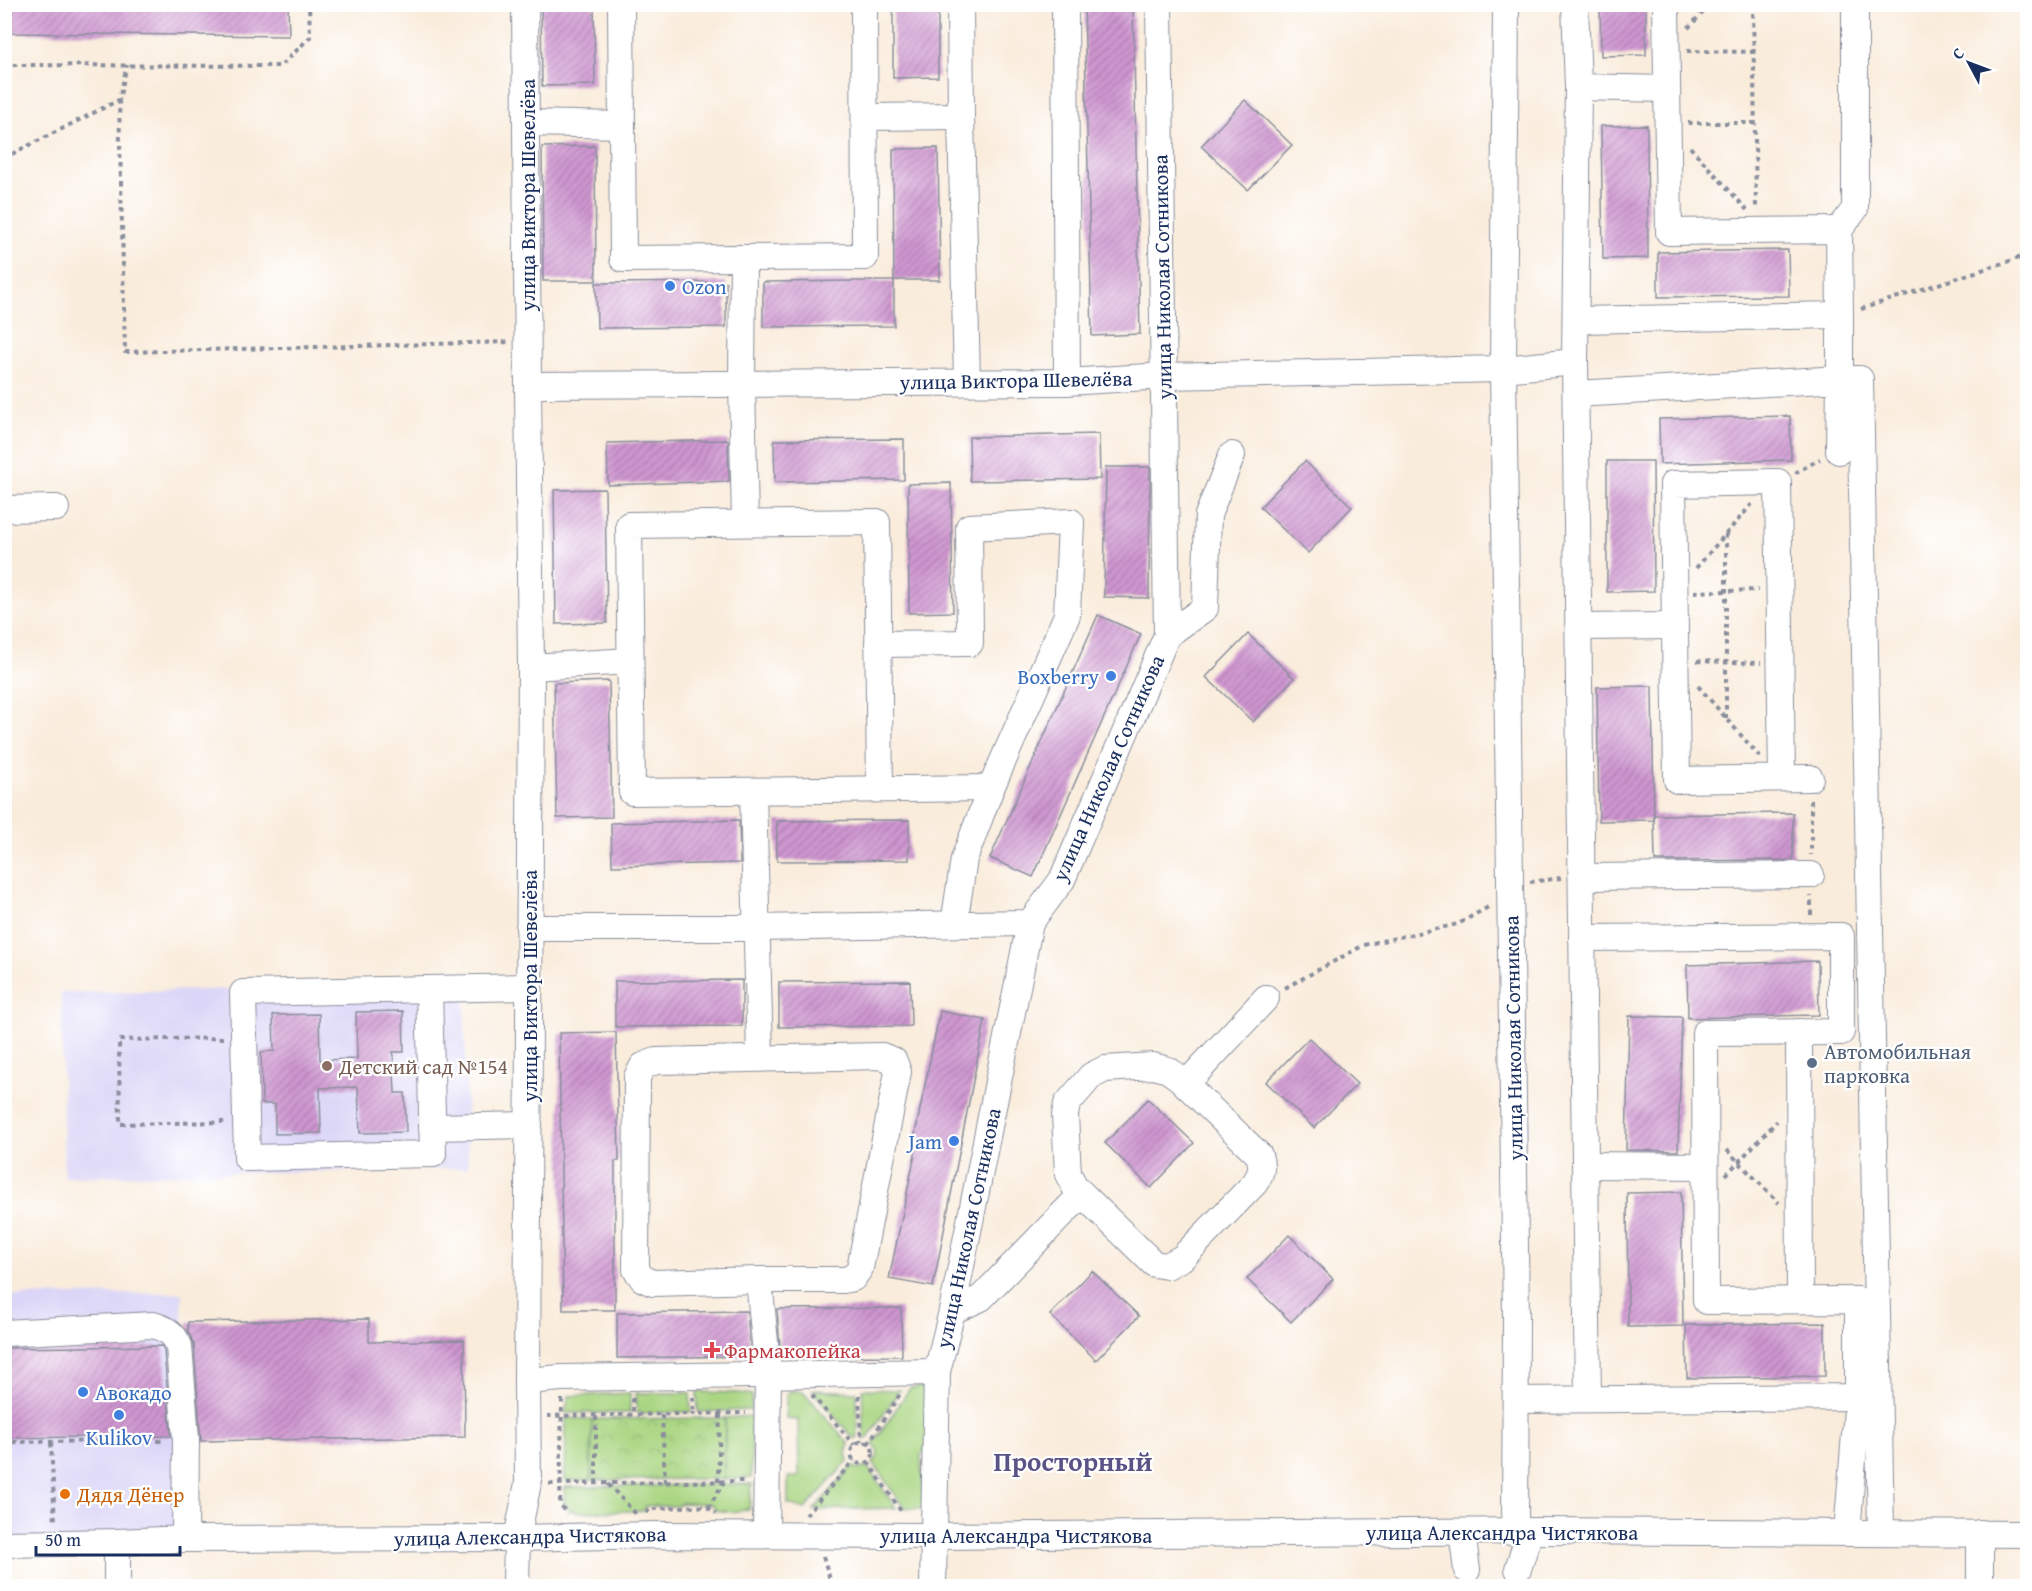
<svg xmlns="http://www.w3.org/2000/svg" width="2032" height="1591" viewBox="0 0 2032 1591" font-family="'Gentium Book Plus',serif">
<style>
.built{fill:#dbd6f7}
.green{fill:#aad682;stroke:#628270;stroke-width:1.5}
.park{fill:url(#park-crowns);stroke:#628270;stroke-width:1.5}
.building{fill:url(#building-hatch)}
.lines{fill:none;stroke-linecap:round;stroke-linejoin:round}
.minor-casing{stroke:#8a8e9c;stroke-width:28}
.path{stroke:#8a8e9c;stroke-width:4;stroke-dasharray:4.5 4.5;stroke-linecap:butt}
.minor{stroke:#fff;stroke-width:26}
.shop-dot{fill:#3f7fe0;stroke:#fff;stroke-width:2}
.service-dot{fill:#5c6f8a;stroke:#fff;stroke-width:2}
.education-dot{fill:#8d6e63;stroke:#fff;stroke-width:2}
.health-dot{fill:#e0444e;stroke:#fff;stroke-width:2}
.food-dot{fill:#e8710a;stroke:#fff;stroke-width:2}
.labels{text-anchor:middle;dominant-baseline:central;stroke-width:4.5;stroke-linejoin:round;paint-order:stroke}
.street-label{font-size:21px;fill:#1b2f5e;stroke:#fff}
.shop-label{font-size:21px;fill:#366cbe;stroke:#fff;text-anchor:start}
.service-label{font-size:21px;fill:#4e5e75;stroke:#fff;text-anchor:start}
.education-label{font-size:21px;fill:#785e54;stroke:#fff;text-anchor:start}
.health-label{font-size:21px;fill:#be3a42;stroke:#fff;text-anchor:start}
.food-label{font-size:21px;fill:#c56008;stroke:#fff;text-anchor:start}
.district-label{font-size:27px;font-weight:bold;fill:#5a5386;stroke:#fff}
</style>
<defs>
<pattern id="park-crowns" width="20" height="18" patternUnits="userSpaceOnUse" patternTransform="scale(1.5)"><rect width="20" height="18" fill="#aad682"/><path d="M2 6a3 3 0 1 1 6 0M12 15a3 3 0 1 1 6 0" fill="none" stroke="#92b873"/></pattern>
<pattern id="building-hatch" width="6" height="6" patternUnits="userSpaceOnUse" patternTransform="scale(1.5)"><rect width="6" height="6" fill="#cf96d0"/><path d="M-1 1l2-2M0 6l6-6M5 7l2-2" fill="none" stroke="#a77bac"/></pattern>
</defs>
<rect width="100%" height="100%" fill="#fff"/>
<filter id="ink" filterUnits="userSpaceOnUse"><feTurbulence type="fractalNoise" baseFrequency=".0167" numOctaves="2"/><feDisplacementMap in="SourceGraphic" scale="12" xChannelSelector="R" yChannelSelector="G"/><feConvolveMatrix kernelMatrix="1 2 1 2 8 2 1 2 1" color-interpolation-filters="sRGB"/></filter>
<filter id="wash" filterUnits="userSpaceOnUse"><feTurbulence type="fractalNoise" baseFrequency=".008" numOctaves="4" result="noise"/><feDisplacementMap in="SourceGraphic" scale="24" xChannelSelector="R" yChannelSelector="G"/><feGaussianBlur stdDeviation="1.35" result="paint"/><feColorMatrix in="noise" values="0 0 0 0 0 0 0 0 0 0 0 0 0 0 0 0 0 1.4 0 .05"/><feComposite in="paint" operator="in"/></filter>
<g filter="url(#wash)">
<rect width="100%" height="100%" fill="#f9ecdb"/>
<g class="built">
<polygon points="464,984 468,1168 64,1177 61,993"/>
<polygon points="182,1293 185,1539 5,1543 4,1296"/>
</g>
<g class="green">
<path d="M935 1386 929 1444 921 1456 924 1509 904 1508 873 1463C879 1457 879 1450 873 1444L910 1388Z"/>
<polygon points="862,1389 900,1390 867,1439 864,1439"/>
<polygon points="812,1390 857,1392 858,1438 854,1439"/>
<polygon points="790,1391 803,1391 849,1444 846,1453 848,1461 805,1509 788,1504 788,1477 799,1477 798,1420 786,1419 786,1394"/>
<polygon points="697,1392 739,1393 752,1395 751,1410 698,1412"/>
<polygon points="630,1393 630,1413 565,1413 569,1396"/>
<polygon points="636,1393 690,1393 691,1412 637,1413"/>
<polygon points="752,1416 751,1478 724,1479 725,1418"/>
<polygon points="566,1418 592,1419 591,1480 565,1481"/>
<polygon points="852,1466 859,1469 868,1467 896,1508 814,1510"/>
<polygon points="752,1484 749,1509 732,1512 714,1510 712,1504 681,1503 677,1506 646,1506 644,1511 577,1512 567,1509 564,1501 565,1487"/>
</g>
<polygon class="park" points="725,1418 724,1479 591,1480 592,1419"/>
<g id="blocks">
<g class="building">
<polygon points="4,4 288,4 289,36 4,33"/>
<polygon points="541,4 594,4 595,85 542,86"/>
<polygon points="893,4 938,4 938,77 893,78"/>
<polygon points="1084,4 1133,4 1140,334 1092,336"/>
<polygon points="1600,4 1646,4 1646,55 1601,56"/>
<polygon points="1245,100 1292,145 1248,190 1201,146"/>
<polygon points="1647,125 1648,258 1603,259 1601,126"/>
<polygon points="595,146 596,281 543,281 542,147"/>
<polygon points="938,148 940,280 894,280 893,149"/>
<polygon points="1788,250 1789,296 1658,297 1658,252"/>
<polygon points="861,281 894,281 894,326 763,327 763,282"/>
<polygon points="726,282 726,327 597,328 596,283"/>
<polygon points="1790,416 1791,460 1660,464 1659,419"/>
<polygon points="1099,434 1100,479 970,481 969,437"/>
<polygon points="904,439 904,480 775,482 774,440"/>
<polygon points="728,440 729,481 608,485 607,443"/>
<polygon points="1305,461 1352,507 1308,553 1260,507"/>
<polygon points="1607,461 1653,461 1654,591 1607,592"/>
<polygon points="1106,467 1150,467 1149,598 1104,597"/>
<polygon points="951,483 953,612 909,613 908,484"/>
<polygon points="605,489 607,623 556,624 554,490"/>
<polygon points="1098,615 1141,634 1033,877 990,858"/>
<polygon points="1248,634 1294,678 1253,722 1206,677"/>
<polygon points="609,681 612,817 557,818 554,683"/>
<polygon points="1652,686 1654,820 1599,821 1597,687"/>
<polygon points="1793,813 1793,860 1655,861 1654,815"/>
<polygon points="739,820 740,863 612,866 611,823"/>
<polygon points="909,820 909,860 777,861 777,821"/>
<polygon points="1818,961 1819,1015 1688,1018 1687,965"/>
<polygon points="742,980 742,1026 615,1027 615,981"/>
<polygon points="910,981 911,1026 779,1027 779,982"/>
<polygon points="403,1011 404,1052 393,1052 395,1093 405,1093 406,1132 360,1133 358,1087 320,1088 321,1133 275,1134 275,1104 262,1104 261,1052 274,1051 273,1015 319,1014 320,1060 357,1059 356,1012"/>
<polygon points="940,1011 985,1020 933,1287 889,1279 918,1140 914,1139"/>
<polygon points="1629,1016 1682,1017 1678,1151 1626,1150"/>
<polygon points="616,1032 619,1161 615,1161 615,1310 563,1310 559,1033"/>
<polygon points="1309,1038 1357,1084 1314,1128 1266,1082"/>
<polygon points="1148,1099 1194,1143 1151,1188 1105,1143"/>
<polygon points="1681,1192 1683,1326 1628,1327 1627,1193"/>
<polygon points="1289,1235 1333,1279 1291,1322 1247,1279"/>
<polygon points="1092,1271 1139,1316 1096,1360 1050,1315"/>
<polygon points="901,1308 902,1356 781,1357 777,1309"/>
<polygon points="747,1311 751,1356 617,1358 617,1313"/>
<polygon points="369,1319 369,1342 464,1340 465,1437 201,1441 194,1345 188,1331 188,1322"/>
<polygon points="1825,1323 1825,1376 1687,1378 1686,1325"/>
<polygon points="162,1346 164,1350 171,1436 4,1438 4,1348"/>
</g>
</g>
</g>
<g filter="url(#ink)">
<use href="#blocks" fill-opacity="0" stroke="#8a8e9c" stroke-width="1.5"/>
<g class="lines">
<g class="minor-casing">
<g id="minor">
<polyline points="525,4 528,385"/>
<polyline points="621,4 623,259 865,257 864,4"/>
<polyline points="1065,4 1067,382"/>
<polyline points="1506,4 1503,369 1516,1318 1515,1531"/>
<polyline points="1575,4 1578,87 1575,362 1588,1399"/>
<polyline points="1578,87 1667,89"/>
<polyline points="961,116 967,382"/>
<polyline points="865,117 961,116 960,4"/>
<polyline points="527,123 622,125"/>
<polyline points="1839,230 1855,209 1855,4"/>
<polyline points="743,258 742,383 745,523"/>
<polyline points="1840,315 1840,379 1860,379 1881,1533"/>
<polyline points="1577,320 1840,315 1839,230 1669,232 1666,4"/>
<polyline points="1576,394 1840,379 1839,451"/>
<polyline points="4,509 56,508"/>
<polyline points="1579,627 1675,626"/>
<polyline points="1167,635 1205,608 1208,515 1232,455"/>
<polyline points="878,644 970,643 969,527 1071,522 1067,615 991,788 964,859 954,924"/>
<polyline points="531,667 630,661"/>
<polyline points="1782,778 1778,482 1673,484 1677,780 1810,778"/>
<polyline points="880,789 877,522 629,525 632,792 991,788"/>
<polyline points="753,791 760,1057"/>
<polyline points="1582,877 1811,875"/>
<polyline points="529,928 757,928 1030,923"/>
<polygon points="429,989 433,1154 247,1158 243,993"/>
<polyline points="429,989 529,987"/>
<polyline points="1799,1032 1800,1300"/>
<polygon points="882,1056 894,1061 898,1072 860,1268 853,1278 843,1280 759,1280 653,1283 643,1279 636,1270 637,1077 643,1066 656,1061"/>
<path d="M1153 1066 1168 1070 1178 1077 1259 1155C1263 1167 1261 1174 1255 1183L1182 1258 1167 1266 1154 1264 1075 1187 1068 1174 1065 1115 1067 1104 1091 1076 1105 1069Z"/>
<polyline points="1186,1084 1266,998"/>
<polyline points="432,1127 529,1125"/>
<polyline points="1585,1165 1705,1166"/>
<polyline points="759,1280 768,1374 766,1535"/>
<polyline points="952,1311 981,1298 1082,1194"/>
<path d="M4 1333 153 1325C166 1329 174 1333 179 1346L186 1440 185 1539"/>
<polyline points="527,1381 561,1378 937,1372"/>
<polyline points="1516,1400 1858,1397 1858,1300 1706,1301 1705,1033 1841,1032 1841,936 1582,938"/>
<polyline points="1462,1532 1467,1570"/>
<polyline points="1847,1533 1858,1397"/>
<polyline points="1980,1533 1980,1586"/>
<polyline points="4,1544 117,1542 185,1539 517,1538 656,1535 934,1536 1530,1531 2028,1534"/>
<polyline points="1518,1569 1530,1531"/>
<polyline points="117,1586 117,1542"/>
<polyline points="516,1586 517,1538 528,1483 527,1381 531,667 528,385 1067,382 1164,376 1503,369 1575,362"/>
<polyline points="933,1586 937,1372 952,1311 1030,923 1062,880 1167,635 1159,4"/>
</g>
</g>
<g class="path">
<polyline points="1753,4 1756,209"/>
<polyline points="1688,28 1711,4"/>
<polyline points="1687,51 1754,52"/>
<polyline points="4,63 12,65 281,66 310,37 309,4"/>
<polyline points="119,100 125,352 509,342"/>
<polyline points="1688,123 1755,123"/>
<polyline points="1690,147 1747,210"/>
<polyline points="4,158 119,100 127,65"/>
<polyline points="1861,309 2028,255"/>
<polyline points="1795,473 1820,459"/>
<polyline points="1726,534 1726,718"/>
<polyline points="1696,568 1752,504"/>
<polyline points="1694,592 1758,590"/>
<polyline points="1697,661 1761,663"/>
<polyline points="1698,686 1760,757"/>
<polyline points="1811,800 1811,855"/>
<polyline points="1530,882 1561,878"/>
<polyline points="1811,915 1811,896"/>
<polyline points="1285,988 1364,945 1458,924 1490,906"/>
<polyline points="223,1038 119,1040 120,1124 224,1122"/>
<polyline points="1727,1150 1779,1203"/>
<polyline points="1726,1175 1777,1121"/>
<polyline points="812,1395 854,1445"/>
<polyline points="859,1395 861,1442"/>
<polyline points="693,1397 694,1415"/>
<polyline points="633,1398 633,1415"/>
<polyline points="562,1399 560,1504 567,1514"/>
<polyline points="662,1415 665,1483"/>
<polyline points="547,1416 746,1413"/>
<polyline points="4,1442 166,1441"/>
<circle cx="862" cy="1453" r="11"/>
<polyline points="51,1443 55,1523"/>
<polyline points="868,1444 900,1394"/>
<polyline points="868,1462 903,1514"/>
<polyline points="718,1482 720,1414"/>
<polyline points="549,1484 746,1481"/>
<polyline points="596,1484 596,1416"/>
<polyline points="608,1484 636,1514"/>
<polyline points="708,1508 724,1482"/>
<path d="M646 1513 650 1509C661 1509 701 1504 708 1508 711 1509 713 1512 716 1513"/>
<polyline points="806,1515 854,1460"/>
<polyline points="823,1556 832,1586"/>
</g>
<use href="#minor" class="minor"/>
</g>
</g>
<g class="shop-dot">
<circle cx="670" cy="286" r="6"/>
<circle cx="1111" cy="676" r="6"/>
<circle cx="954" cy="1141" r="6"/>
<circle cx="83" cy="1392" r="6"/>
<circle cx="119" cy="1415" r="6"/>
</g>
<circle class="service-dot" cx="1812" cy="1063" r="6"/>
<circle class="education-dot" cx="327" cy="1066" r="6"/>
<path class="health-dot" d="M709 1341h6v6h6v6h-6v6h-6v-6h-6v-6h6z"/>
<circle class="food-dot" cx="65" cy="1494" r="6"/>
<g class="labels">
<g class="street-label">
<text transform="translate(527 195) rotate(-90)">улица Виктора Шевелёва</text>
<text transform="translate(1162 277) rotate(-91)">улица Николая Сотникова</text>
<text transform="translate(1016 380) rotate(-1)">улица Виктора Шевелёва</text>
<text transform="translate(1108 768) rotate(-66)">улица Николая Сотникова</text>
<text transform="translate(529 986) rotate(-90)">улица Виктора Шевелёва</text>
<text transform="translate(1513 1038) rotate(-91)">улица Николая Сотникова</text>
<text transform="translate(968 1228) rotate(-78)">улица Николая Сотникова</text>
<text x="1502" y="1532">улица Александра Чистякова</text>
<text x="1016" y="1535">улица Александра Чистякова</text>
<text transform="translate(530 1536) rotate(-1)">улица Александра Чистякова</text>
</g>
<g class="shop-label">
<text x="682" y="286">Ozon</text>
<text x="1099" y="676" text-anchor="end">Boxberry</text>
<text x="942" y="1141" text-anchor="end">Jam</text>
<text x="95" y="1392">Авокадо</text>
<text x="119" y="1437" text-anchor="middle">Kulikov</text>
</g>
<g class="service-label">
<text x="1824" y="1051">Автомобильная<tspan x="1824" dy="24">парковка</tspan></text>
</g>
<g class="education-label">
<text x="339" y="1066">Детский сад №154</text>
</g>
<g class="health-label">
<text x="724" y="1350">Фармакопейка</text>
</g>
<g class="food-label">
<text x="77" y="1494">Дядя Дёнер</text>
</g>
<g class="district-label">
<text x="1073" y="1461">Просторный</text>
</g>
</g>
<rect width="2032" height="1591" fill="none" stroke="#fff" stroke-width="24"/>
<g transform="translate(1969 63) rotate(311)" stroke="#ffffff" stroke-width="4.5" paint-order="stroke">
<path d="M0-4.5L10 22L0 15L-10 22Z" fill="#1b2f5e"/>
<text y="-9" font-size="16" font-weight="bold" text-anchor="middle" fill="#1b2f5e">С</text>
</g>
<path d="M36 1546v9h144v-9" fill="none" stroke="#1b2f5e" stroke-width="3"/>
<text x="45" y="1546" font-size="18" fill="#1b2f5e" stroke="#ffffff" stroke-width="4.5" paint-order="stroke">50 m</text>
</svg>
